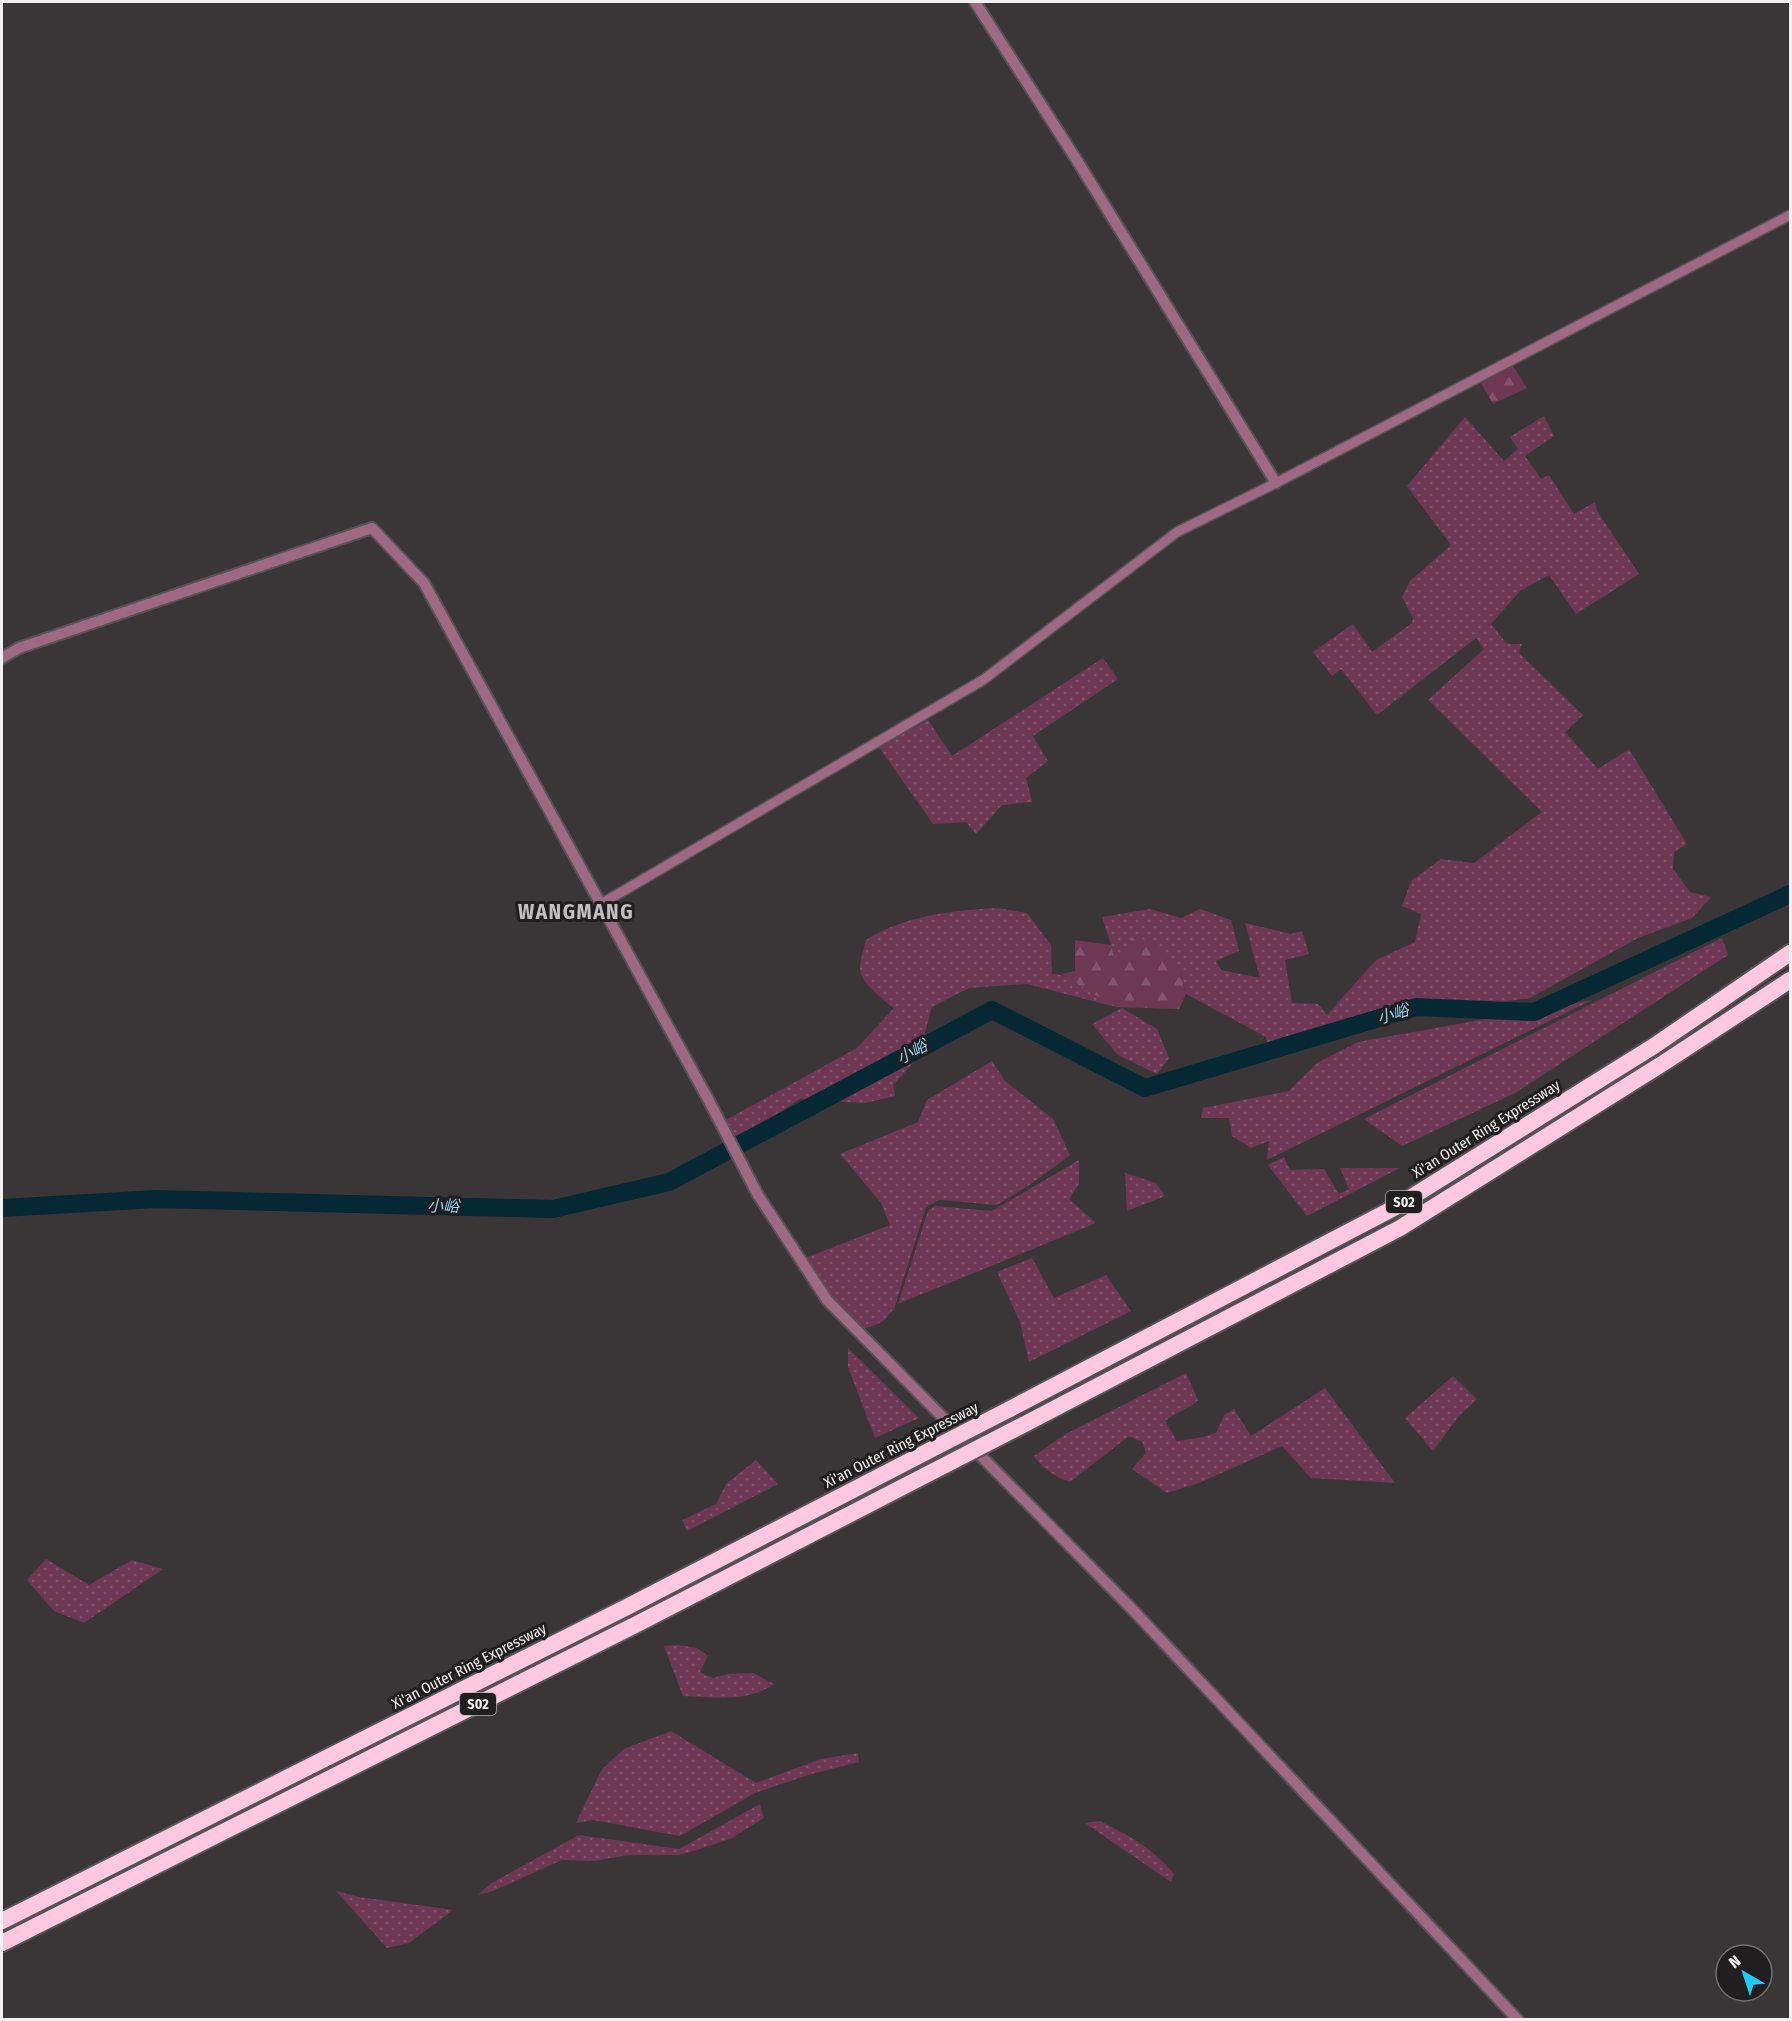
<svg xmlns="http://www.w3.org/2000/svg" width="1792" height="2021" viewBox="0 0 1792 2021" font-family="'Fira Sans Condensed','Noto Sans SC',sans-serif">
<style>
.grass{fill:url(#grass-dots)}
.forest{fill:url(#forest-firs)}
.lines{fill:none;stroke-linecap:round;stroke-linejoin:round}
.river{stroke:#052834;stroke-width:18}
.minor-casing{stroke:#575455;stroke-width:12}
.tertiary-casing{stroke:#575455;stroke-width:14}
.motorway-casing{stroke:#575455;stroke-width:20}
.minor{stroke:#9f6983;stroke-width:9}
.tertiary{stroke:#9f6983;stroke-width:10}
.motorway{stroke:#fec8e1;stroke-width:16}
.motorway-bridge-casing{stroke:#575455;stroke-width:20;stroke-linecap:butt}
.motorway-bridge{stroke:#fec8e1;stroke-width:16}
.labels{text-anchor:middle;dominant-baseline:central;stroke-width:6;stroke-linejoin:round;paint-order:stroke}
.shield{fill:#201e1f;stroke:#b3b0b1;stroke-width:1.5}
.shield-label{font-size:14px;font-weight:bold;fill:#f2eff0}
.street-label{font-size:15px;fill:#f2eff0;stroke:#201e1f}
.water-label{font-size:16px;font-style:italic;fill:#8ed8f6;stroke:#201e1f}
.district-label{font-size:21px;font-weight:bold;letter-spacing:1.5px;fill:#c3bec0;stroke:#201e1f}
</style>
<defs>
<pattern id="grass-dots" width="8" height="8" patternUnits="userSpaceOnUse" patternTransform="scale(1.5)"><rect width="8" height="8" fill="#6e3854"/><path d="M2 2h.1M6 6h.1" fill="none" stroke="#83556d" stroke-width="1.8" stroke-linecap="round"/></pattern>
<pattern id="forest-firs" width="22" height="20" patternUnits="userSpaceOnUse" patternTransform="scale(1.5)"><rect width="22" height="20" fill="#6e3854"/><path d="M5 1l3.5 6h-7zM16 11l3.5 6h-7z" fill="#83556d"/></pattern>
</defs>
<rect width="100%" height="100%" fill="#3a3638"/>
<g class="grass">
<polygon points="1544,416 1554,436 1525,456 1541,479 1549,475 1574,514 1595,502 1597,511 1639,574 1576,614 1549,575 1520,591 1491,624 1507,644 1522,644 1519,653 1583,715 1565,732 1598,769 1629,749 1687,844 1674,852 1673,869 1690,892 1711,897 1692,918 1638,938 1530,998 1374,1020 1291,1047 1270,1059 1266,1037 1186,994 1180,972 1128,946 1114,959 1111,945 1102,917 1150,909 1181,918 1200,909 1231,920 1239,951 1216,961 1221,970 1260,978 1245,923 1291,934 1302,931 1309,954 1285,960 1292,1003 1318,1004 1327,1015 1376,960 1415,942 1421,914 1402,906 1411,881 1441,859 1474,863 1542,812 1428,700 1484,649 1476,638 1377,715 1341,669 1332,676 1313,652 1353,624 1372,652 1412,623 1413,618 1402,597 1410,581 1451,545 1407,486 1465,417 1504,461 1518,449 1510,437"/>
<polygon points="1103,658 1118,679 1033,736 1048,761 1026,778 1032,802 1002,805 976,834 966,822 933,824 879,747 928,720 952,756"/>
<path d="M997 908 1027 913 1051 945 1052 974C1074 974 1098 995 1116 1007L1027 984 969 988 932 1007 918 1058 893 1085 895 1096 865 1103 800 1099 736 1141 724 1121 857 1048 894 1008C884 1000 859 982 860 967 860 962 864 948 866 940 903 916 954 910 997 908Z"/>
<polygon points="1722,938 1728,955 1515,1093 1402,1146 1364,1119"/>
<polygon points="1592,1000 1267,1160 1269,1141 1251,1148 1232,1136 1229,1118 1201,1118 1203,1108 1289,1091 1317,1063 1358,1042"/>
<polygon points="1122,1008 1157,1029 1169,1058 1157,1074 1118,1055 1092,1024"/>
<polygon points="992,1061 1005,1081 1053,1119 1070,1155 1034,1182 997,1205 939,1200 926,1207 894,1309 882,1322 860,1331 800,1260 890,1225 881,1203 840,1154 918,1122 927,1100"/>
<polygon points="1284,1157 1290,1170 1324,1169 1339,1194 1349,1189 1340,1168 1400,1168 1307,1216 1268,1165"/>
<polygon points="1079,1160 1079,1184 1069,1199 1096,1223 898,1304 928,1211 935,1206 992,1211"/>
<polygon points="1125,1173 1156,1183 1165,1196 1127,1211"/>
<polygon points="1032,1258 1054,1298 1106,1275 1131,1311 1029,1362 1020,1322 997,1272"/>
<polygon points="848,1348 919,1418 875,1438 848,1367"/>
<path d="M1186 1373 1198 1400C1189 1409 1175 1413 1165 1421L1177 1441 1198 1438 1216 1433 1224 1415 1234 1409 1251 1436 1325 1388 1395 1483 1311 1478 1282 1446 1199 1483 1167 1493 1132 1469 1146 1453 1142 1442 1129 1436 1070 1482C1054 1476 1044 1470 1034 1456L1066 1434Z"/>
<polygon points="1453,1376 1477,1399 1459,1416 1433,1451 1405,1418"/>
<polygon points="756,1460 778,1484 687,1531 682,1520 716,1504 726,1484"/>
<polygon points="46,1559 89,1585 132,1560 163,1569 84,1623 54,1611 27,1580"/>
<path d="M678 1645 697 1648 708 1656 700 1672 713 1678 728 1674 753 1673 774 1684C747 1703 715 1697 683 1696L664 1646Z"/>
<polygon points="671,1731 756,1783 821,1759 858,1753 859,1762 808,1775 755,1793 680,1836 593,1820 576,1823 602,1769 624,1749"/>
<polygon points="760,1804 764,1818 730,1839 688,1853 678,1855 628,1855 594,1861 562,1860 493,1891 478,1895 490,1884 579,1835 679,1849"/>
<path d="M1100 1821C1128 1835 1154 1849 1174 1874L1171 1882 1085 1823Z"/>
<polygon points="336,1891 359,1897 453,1910 409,1943 387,1948"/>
</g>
<g class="forest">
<polygon points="1513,366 1527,388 1493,404 1481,383"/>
<polygon points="1134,935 1160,947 1169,955 1180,972 1186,994 1179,1009 1116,1007 1061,974 1075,971 1075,940 1111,945 1114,958 1128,946"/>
</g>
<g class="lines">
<polyline class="river" points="2,1208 156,1199 553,1209 669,1182 992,1010 1145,1088 1416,1007 1534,1012 1790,894"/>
<g class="minor-casing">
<polyline id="minor" points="601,904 983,680 1177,532 1276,483 1790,215"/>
</g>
<g class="tertiary-casing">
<g id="tertiary">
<polyline points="975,2 1078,162 1276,483"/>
<polyline points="2,658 19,648 372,528 424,583 708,1099 758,1195 827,1300 1131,1608 1518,2020"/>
</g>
</g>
<g class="motorway-casing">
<g id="motorway">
<polyline points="1008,1410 1394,1208 1654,1046 1790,953"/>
<polyline points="1023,1425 1400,1228 1665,1062 1790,980"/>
<polyline points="2,1921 627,1607 938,1446"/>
<polyline points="2,1943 637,1624 953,1461"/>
</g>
</g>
<use href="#minor" class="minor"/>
<use href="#tertiary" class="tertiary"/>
<use href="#motorway" class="motorway"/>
<g class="motorway-bridge-casing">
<g id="motorway-bridge">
<polyline points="938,1446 1008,1410"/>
<polyline points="953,1461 1023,1425"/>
</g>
</g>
<use href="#motorway-bridge" class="motorway-bridge"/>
</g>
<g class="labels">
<g class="shield">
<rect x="1386" y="1191" width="36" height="22" rx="4.5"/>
<rect x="460" y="1693" width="36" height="22" rx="4.5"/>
</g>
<g class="shield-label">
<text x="1404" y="1202">S02</text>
<text x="478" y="1704">S02</text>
</g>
<g class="street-label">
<text transform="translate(1486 1129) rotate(-32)">Xi'an Outer Ring Expressway</text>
<text transform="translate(901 1445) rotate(-27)">Xi'an Outer Ring Expressway</text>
<text transform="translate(469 1666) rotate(-27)">Xi'an Outer Ring Expressway</text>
</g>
<g class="water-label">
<text transform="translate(1393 1014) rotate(-17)">小峪</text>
<text transform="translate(912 1052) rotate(-28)">小峪</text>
<text transform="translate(443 1206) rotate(1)">小峪</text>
</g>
<g class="district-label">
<text x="576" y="912">WANGMANG</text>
</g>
</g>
<rect width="1792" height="2021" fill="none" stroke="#f2eff0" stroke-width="6"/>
<g transform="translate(1744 1973) rotate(321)"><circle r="28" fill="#201e1f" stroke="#747273" stroke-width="1.5"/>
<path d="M0-4.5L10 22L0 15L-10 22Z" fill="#22c9fd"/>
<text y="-9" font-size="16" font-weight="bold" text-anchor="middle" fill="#f2eff0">N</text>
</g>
</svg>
